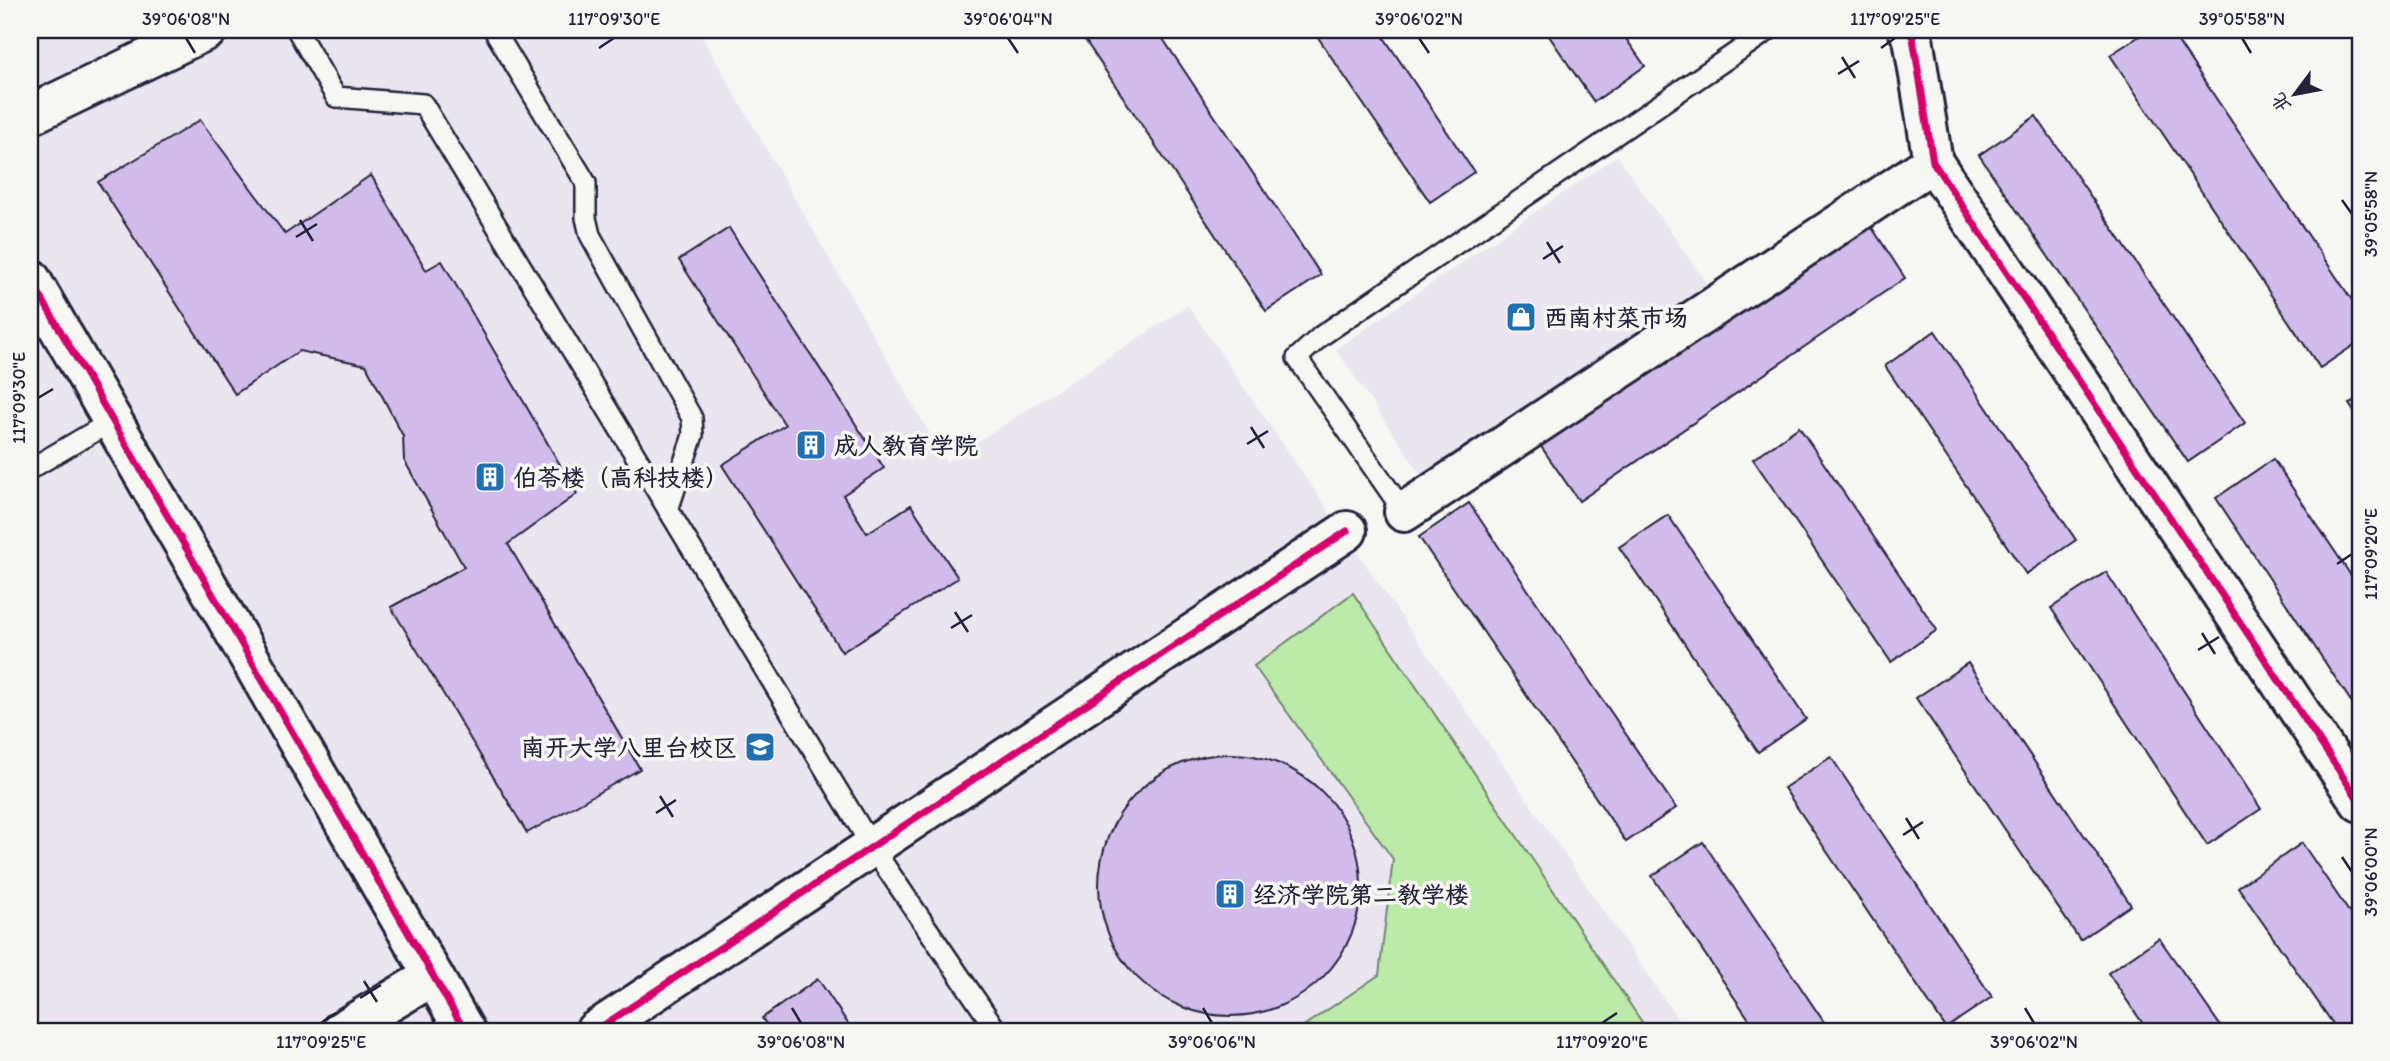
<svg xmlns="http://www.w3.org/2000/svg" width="2390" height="1061" viewBox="0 0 2390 1061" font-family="Itim,'LXGW WenKai TC',sans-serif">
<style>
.built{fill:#ebe5f0}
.green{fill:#bceaa8;stroke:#6f8672;stroke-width:2}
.building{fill:#d2bcec;stroke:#22223b;stroke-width:2}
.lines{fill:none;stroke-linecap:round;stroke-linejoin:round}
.lane-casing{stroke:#22223b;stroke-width:24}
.street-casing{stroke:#22223b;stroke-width:44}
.secondary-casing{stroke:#22223b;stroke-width:44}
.lane{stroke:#f6f6f2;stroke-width:19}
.street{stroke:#f6f6f2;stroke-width:38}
.secondary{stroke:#f6f6f2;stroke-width:38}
.cycleway-casing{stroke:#f6f6f2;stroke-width:11}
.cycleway{stroke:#d6006c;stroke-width:7}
.ticks{fill:none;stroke:#22223b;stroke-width:2.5}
.labels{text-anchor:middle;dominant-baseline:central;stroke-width:7;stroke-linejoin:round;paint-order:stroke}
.poi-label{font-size:24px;font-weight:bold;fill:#22223b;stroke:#f6f6f2;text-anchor:start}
.neatline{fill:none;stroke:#22223b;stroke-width:2.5}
.ticks-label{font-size:18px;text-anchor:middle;fill:#22223b}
</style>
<rect width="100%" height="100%" fill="#f6f6f2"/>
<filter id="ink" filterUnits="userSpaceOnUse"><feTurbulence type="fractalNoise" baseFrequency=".0143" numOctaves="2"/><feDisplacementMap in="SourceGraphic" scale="14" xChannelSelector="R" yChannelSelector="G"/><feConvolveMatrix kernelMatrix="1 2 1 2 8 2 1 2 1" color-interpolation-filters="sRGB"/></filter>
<g filter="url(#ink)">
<g class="built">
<polygon points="30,30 698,30 946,462 1188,306 1686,1031 30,1031"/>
<polygon points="1617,156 1708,285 1422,476 1336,349"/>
</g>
<polygon class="green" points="1353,593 1648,1031 1296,1031 1379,975 1393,859 1254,666"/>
<g class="building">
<polygon points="1100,30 1157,30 1321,275 1266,311 1085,40"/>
<polygon points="1313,30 1379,30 1474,172 1430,202"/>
<polygon points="1545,30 1620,30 1645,66 1594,102"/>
<polygon points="2149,30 2170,30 2360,312 2360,341 2320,368 2110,55"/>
<polygon points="2036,116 2245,423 2188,462 1979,155"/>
<polygon points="200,120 285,234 371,175 426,270 442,261 577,494 508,544 640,769 527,833 391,607 464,567 404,460 403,436 366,365 299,351 235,394 98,182"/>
<polygon points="1867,220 1905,278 1579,501 1540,445"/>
<polygon points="729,228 884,468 843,495 867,533 911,505 958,578 842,652 722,465 785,425 679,260"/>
<polygon points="1935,331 2076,540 2026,574 1885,366"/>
<polygon points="2360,396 2360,421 2349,404"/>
<polygon points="1799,427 1937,630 1891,662 1753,459"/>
<polygon points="2273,459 2360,589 2360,715 2216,498"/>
<polygon points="1469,503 1676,808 1626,842 1419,537"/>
<polygon points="1668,515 1806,719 1758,752 1619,547"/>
<polygon points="2106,572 2261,809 2207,845 2051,608"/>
<polygon points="1968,663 2131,905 2080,940 1916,698"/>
<circle cx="1230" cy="885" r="131"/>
<polygon points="1831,757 1992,997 1946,1028 1784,788"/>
<polygon points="1703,842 1830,1031 1757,1031 1652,876"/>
<polygon points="2302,843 2360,928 2360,1031 2338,1031 2238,887"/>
<polygon points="2159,938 2224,1031 2148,1031 2108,973"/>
<polygon points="818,979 853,1031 771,1031 762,1018"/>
</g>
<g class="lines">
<g class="lane-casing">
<g id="lane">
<polyline points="297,30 336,97 423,104 872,847 997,1031"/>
<polyline points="494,30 586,183 586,218 590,235 692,418 693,435 668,510"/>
<polyline points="30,469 112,421"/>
<polyline points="1404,512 1297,358 1321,336 1769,30"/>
</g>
</g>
<g class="street-casing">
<g id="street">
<polyline points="30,115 207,30"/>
<polyline points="30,278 465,1031"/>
<polyline points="1404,512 1933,162"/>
<polyline points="341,1031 433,976"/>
<polyline points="595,1031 1347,531"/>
</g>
</g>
<g class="secondary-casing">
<polyline id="secondary" points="1908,30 1913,38 1933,162 2360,802"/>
</g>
<use href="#lane" class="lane"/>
<use href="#street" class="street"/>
<use href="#secondary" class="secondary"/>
<g class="cycleway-casing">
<g id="cycleway">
<polyline points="1908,30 1913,38 1933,162 2360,802"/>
<polyline points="30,278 465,1031"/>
<polyline points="595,1031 1347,531"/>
</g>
</g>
<use href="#cycleway" class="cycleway"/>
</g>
</g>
<path class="ticks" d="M186 38 195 53M1008 38 1018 53M1419 38 1429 53M2242 38 2251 53M599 48 614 38M1881 48 1895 38M1842 57 1855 78M1838 74 1859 61M2342 200 2352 214M300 220 313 241M296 237 317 224M1547 242 1560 263M1543 259 1563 246M38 398 53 389M1251 427 1264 448M1247 444 1268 431M2337 564 2352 554M955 612 968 632M951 628 972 615M2202 633 2215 654M2198 650 2219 637M660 796 673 817M656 813 676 800M1906 818 1919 839M1903 835 1923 822M2342 857 2352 872M364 981 377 1002M360 998 381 985M792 1008 801 1023M1203 1008 1212 1023M2025 1008 2034 1023M321 1023 336 1013M1602 1023 1617 1013"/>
<defs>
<g id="shop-square" transform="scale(1.575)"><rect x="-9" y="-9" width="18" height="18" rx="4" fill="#1f6fb2" stroke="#f6f6f2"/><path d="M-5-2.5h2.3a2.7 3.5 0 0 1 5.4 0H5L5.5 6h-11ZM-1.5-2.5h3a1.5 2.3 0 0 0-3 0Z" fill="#fff"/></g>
<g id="building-square" transform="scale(1.575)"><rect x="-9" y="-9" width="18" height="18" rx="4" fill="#1f6fb2" stroke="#f6f6f2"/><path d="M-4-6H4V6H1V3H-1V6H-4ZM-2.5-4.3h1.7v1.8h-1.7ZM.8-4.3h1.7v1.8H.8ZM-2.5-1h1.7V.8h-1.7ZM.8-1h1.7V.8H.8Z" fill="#fff"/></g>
<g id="university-square" transform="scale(1.575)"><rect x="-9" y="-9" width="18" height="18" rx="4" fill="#1f6fb2" stroke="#f6f6f2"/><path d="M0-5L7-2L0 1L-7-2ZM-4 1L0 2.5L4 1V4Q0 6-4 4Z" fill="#fff"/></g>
</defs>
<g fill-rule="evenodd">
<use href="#shop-square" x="1521" y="317"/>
<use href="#building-square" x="811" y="445"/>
<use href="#building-square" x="490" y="477"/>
<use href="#university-square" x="760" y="747"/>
<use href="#building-square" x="1230" y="894"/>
</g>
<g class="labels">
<g class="poi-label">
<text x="1544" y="317">西南村菜市场</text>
<text x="834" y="445">成人教育学院</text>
<text x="513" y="477">伯苓楼（高科技楼）</text>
<text x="737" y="747" text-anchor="end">南开大学八里台校区</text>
<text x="1253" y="894">经济学院第二教学楼</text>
</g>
</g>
<rect width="2390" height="1061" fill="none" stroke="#f6f6f2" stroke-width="77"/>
<g transform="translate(2295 94) rotate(238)" stroke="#f6f6f2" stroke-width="5" paint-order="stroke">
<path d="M0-5L12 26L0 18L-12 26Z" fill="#22223b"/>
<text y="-10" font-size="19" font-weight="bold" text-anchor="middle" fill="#22223b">北</text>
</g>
<rect x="38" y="38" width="2314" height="985" class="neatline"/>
<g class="ticks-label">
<text x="186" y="25">39°06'08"N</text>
<text x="614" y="25">117°09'30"E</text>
<text x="1008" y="25">39°06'04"N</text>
<text x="1419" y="25">39°06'02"N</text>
<text x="1895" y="25">117°09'25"E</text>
<text x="2242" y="25">39°05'58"N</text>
<text transform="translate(2371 214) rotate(-90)" y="6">39°05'58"N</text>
<text transform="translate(19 398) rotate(-90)" y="6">117°09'30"E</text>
<text transform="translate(2371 554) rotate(-90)" y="6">117°09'20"E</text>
<text transform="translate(2371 872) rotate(-90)" y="6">39°06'00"N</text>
<text x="321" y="1048">117°09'25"E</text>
<text x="801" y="1048">39°06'08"N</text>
<text x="1212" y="1048">39°06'06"N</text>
<text x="1602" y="1048">117°09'20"E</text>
<text x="2034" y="1048">39°06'02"N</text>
</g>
</svg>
